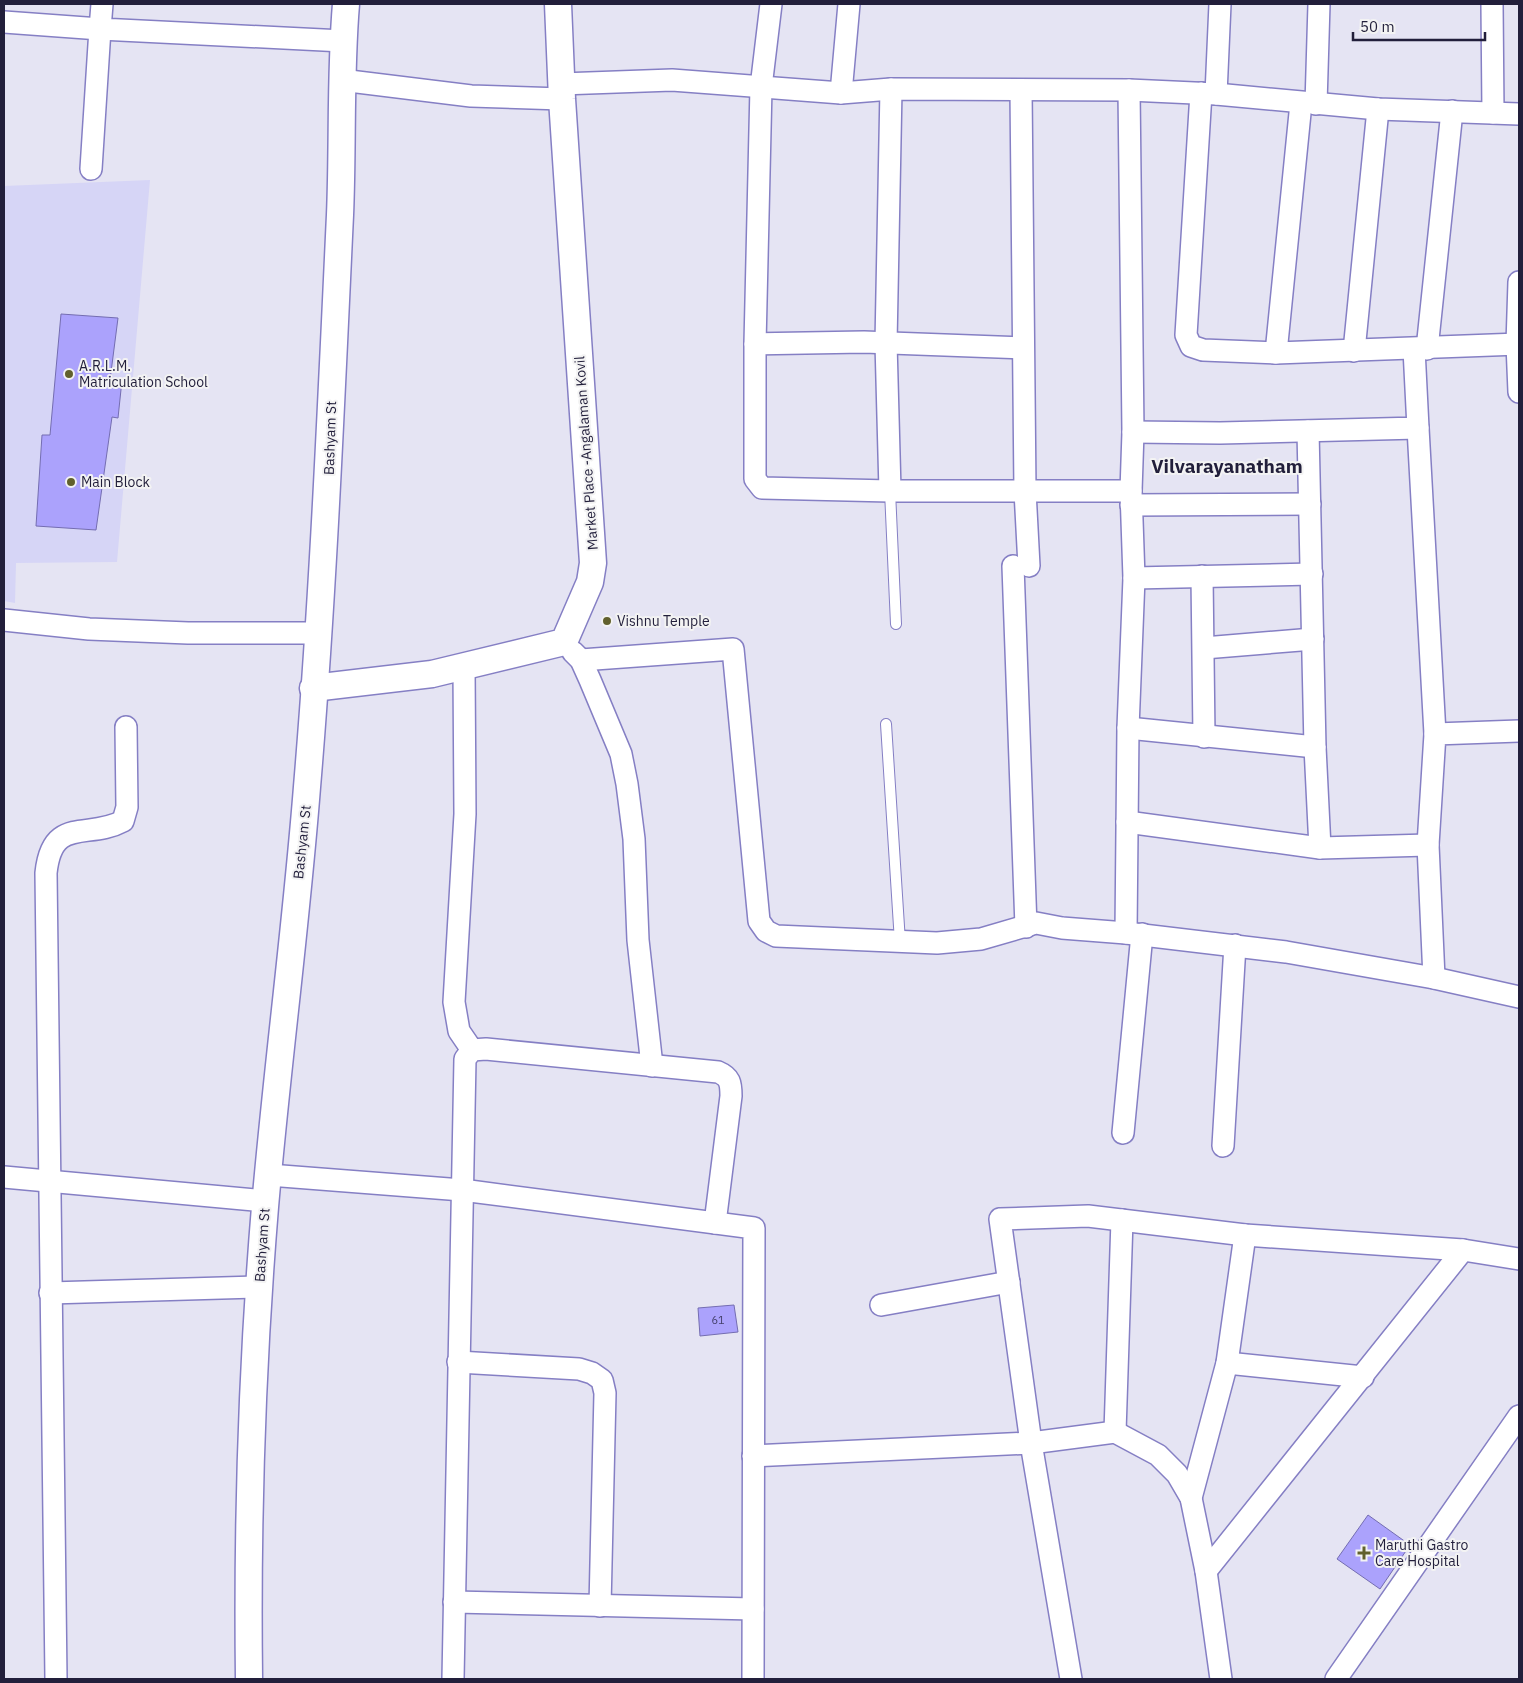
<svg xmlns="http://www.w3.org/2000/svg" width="1523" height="1683" viewBox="0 0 1523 1683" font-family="'IBM Plex Sans',sans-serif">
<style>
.built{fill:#d6d5f6}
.building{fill:#aba2fc;stroke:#746db1}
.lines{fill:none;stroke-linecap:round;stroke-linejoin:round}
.service-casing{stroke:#857fc4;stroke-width:12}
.minor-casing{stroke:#857fc4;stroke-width:24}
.tertiary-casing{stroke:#857fc4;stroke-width:29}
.service{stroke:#fff;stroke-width:10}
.minor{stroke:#fff;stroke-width:21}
.tertiary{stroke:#fff;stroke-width:26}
.poi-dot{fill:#61602d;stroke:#f3f3f3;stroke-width:2}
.labels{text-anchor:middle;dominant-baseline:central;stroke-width:4;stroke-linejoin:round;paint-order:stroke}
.number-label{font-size:11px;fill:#44406b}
.poi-label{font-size:14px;fill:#221f3b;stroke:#f3f3f3;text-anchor:start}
.street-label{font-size:14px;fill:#221f3b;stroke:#f3f3f3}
.district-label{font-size:19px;font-weight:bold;fill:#221f3b;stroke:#f3f3f3}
</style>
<rect width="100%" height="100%" fill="#e5e4f3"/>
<polygon class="built" points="150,180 117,562 16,563 15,603 4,601 4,186"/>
<g class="building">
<polygon points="61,314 118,318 110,380 122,380 118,418 112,417 96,530 36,526 42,435 50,435"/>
<polygon points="734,1305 738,1332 700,1336 698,1308"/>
<polygon points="1368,1515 1410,1545 1380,1589 1337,1559"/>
</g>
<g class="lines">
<g class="service-casing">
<g id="service">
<polyline points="890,491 896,624"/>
<polyline points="886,724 900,942"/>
</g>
</g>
<g class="minor-casing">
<g id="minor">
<polyline points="102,4 100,29 343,41"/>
<polyline points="771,4 761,87 755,344 755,479 762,488 890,491 1131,491 1133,432 1129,90"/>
<polyline points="1492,4 1493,113"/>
<polyline points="4,22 100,29 91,169"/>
<polyline points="341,80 471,96 562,99"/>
<polyline points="561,84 672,80 841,93 891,89 1129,90 1216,94 1378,109 1519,114"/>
<polyline points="1021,90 1025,491 1029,566"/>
<polyline points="841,93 849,4"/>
<polyline points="1201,93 1186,335 1191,346 1203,350 1276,353 1519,344"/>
<polyline points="1216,94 1220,4"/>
<polyline points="1316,104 1319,4"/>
<polyline points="1519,282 1517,344 1519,392"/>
<polyline points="755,344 864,342 1023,348"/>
<polyline points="1427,349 1452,111"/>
<polyline points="1354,351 1378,109"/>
<polyline points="1276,353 1301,103"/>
<polyline points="1418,428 1435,734"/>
<polyline points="1308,431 1315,747 1320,848"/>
<polyline points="1133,432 1220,433 1418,428 1414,349"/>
<polyline points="890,491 886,343 891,89"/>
<polyline points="1131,505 1310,504"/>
<polyline points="1013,566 1026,927"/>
<polyline points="1202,576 1204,737"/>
<polyline points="1134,578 1312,574"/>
<polyline points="4,620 89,629 188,633 318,633"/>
<polyline points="1204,648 1313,639"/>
<polyline points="573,652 581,660 590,680 621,754 627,784 634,839 638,940 652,1066"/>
<polyline points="581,660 733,649 759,921 766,931 776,936 937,943 981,939 1036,923 1062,928 1126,933 1286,952 1434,978 1519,997"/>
<polyline points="464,668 465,814 454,1002 459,1031 472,1050"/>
<polyline points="1128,728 1315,747"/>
<polyline points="1127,822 1320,848 1428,845"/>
<polyline points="1126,933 1128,728 1134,578 1131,491"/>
<polyline points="1434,978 1428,845 1435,734 1519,731"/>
<polyline points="1123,1133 1142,934"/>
<polyline points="1223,1146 1235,945"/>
<polyline points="269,1175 462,1190 754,1228 753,1679"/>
<polyline points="4,1177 266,1201"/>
<polyline points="50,1293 259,1287"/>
<polyline points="881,1305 1009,1282"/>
<polyline points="458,1362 579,1369 592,1373 602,1380 605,1393 600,1606"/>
<polyline points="1227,1363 1363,1377"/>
<polyline points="1115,1432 1122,1220"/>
<polyline points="753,1456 1031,1443 1115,1432 1158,1455 1177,1474 1191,1498 1206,1571 1221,1679"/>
<polyline points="1191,1498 1227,1363 1245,1235"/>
<polyline points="1206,1571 1463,1250"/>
<polyline points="454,1602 753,1609"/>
<path d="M56 1679 46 873C52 815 88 840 123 821L127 807 126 727"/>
<path d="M453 1679 465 1059 472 1050 486 1049 718 1072C730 1077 731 1083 731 1096L715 1223"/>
<polyline points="1071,1679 1031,1443 1000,1219 1088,1216 1245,1235 1463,1250 1519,1259"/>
<polyline points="1336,1679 1519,1416"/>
</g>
</g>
<g class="tertiary-casing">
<g id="tertiary">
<polyline points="313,688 432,674 564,642 590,582 593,563 562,99 558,4"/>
<path d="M249 1679C247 1521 252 1364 265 1207 277 1067 296 928 307 787 323 597 331 406 340 215 343 144 340 74 346 4"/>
</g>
</g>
<use href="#service" class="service"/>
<use href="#minor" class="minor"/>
<use href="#tertiary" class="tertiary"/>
</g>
<g class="poi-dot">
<circle cx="69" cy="374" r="5"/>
<circle cx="71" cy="482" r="5"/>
<circle cx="607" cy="621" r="5"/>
<path d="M1361.5 1545.5h5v5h5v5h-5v5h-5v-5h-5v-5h5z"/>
</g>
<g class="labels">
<g class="number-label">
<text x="718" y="1320">61</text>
</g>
<g class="poi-label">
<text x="79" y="366">A.R.L.M.<tspan x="79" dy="16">Matriculation School</tspan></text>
<text x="81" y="482">Main Block</text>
<text x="617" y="621">Vishnu Temple</text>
<text x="1375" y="1545">Maruthi Gastro<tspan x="1375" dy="16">Care Hospital</tspan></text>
</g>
<g class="street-label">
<text transform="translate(330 438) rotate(-88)">Bashyam St</text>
<text transform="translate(586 453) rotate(-94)">Market Place -Angalaman Kovil</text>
<text transform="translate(302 842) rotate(-84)">Bashyam St</text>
<text transform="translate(262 1245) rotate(-86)">Bashyam St</text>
</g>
<g class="district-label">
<text x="1227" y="466">Vilvarayanatham</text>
</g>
</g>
<rect width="1523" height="1683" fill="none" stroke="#221f3b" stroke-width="10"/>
<path d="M1353 32v8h132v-8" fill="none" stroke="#221f3b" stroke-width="2.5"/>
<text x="1360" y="32" font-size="15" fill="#221f3b" stroke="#f3f3f3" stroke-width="4" paint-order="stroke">50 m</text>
</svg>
